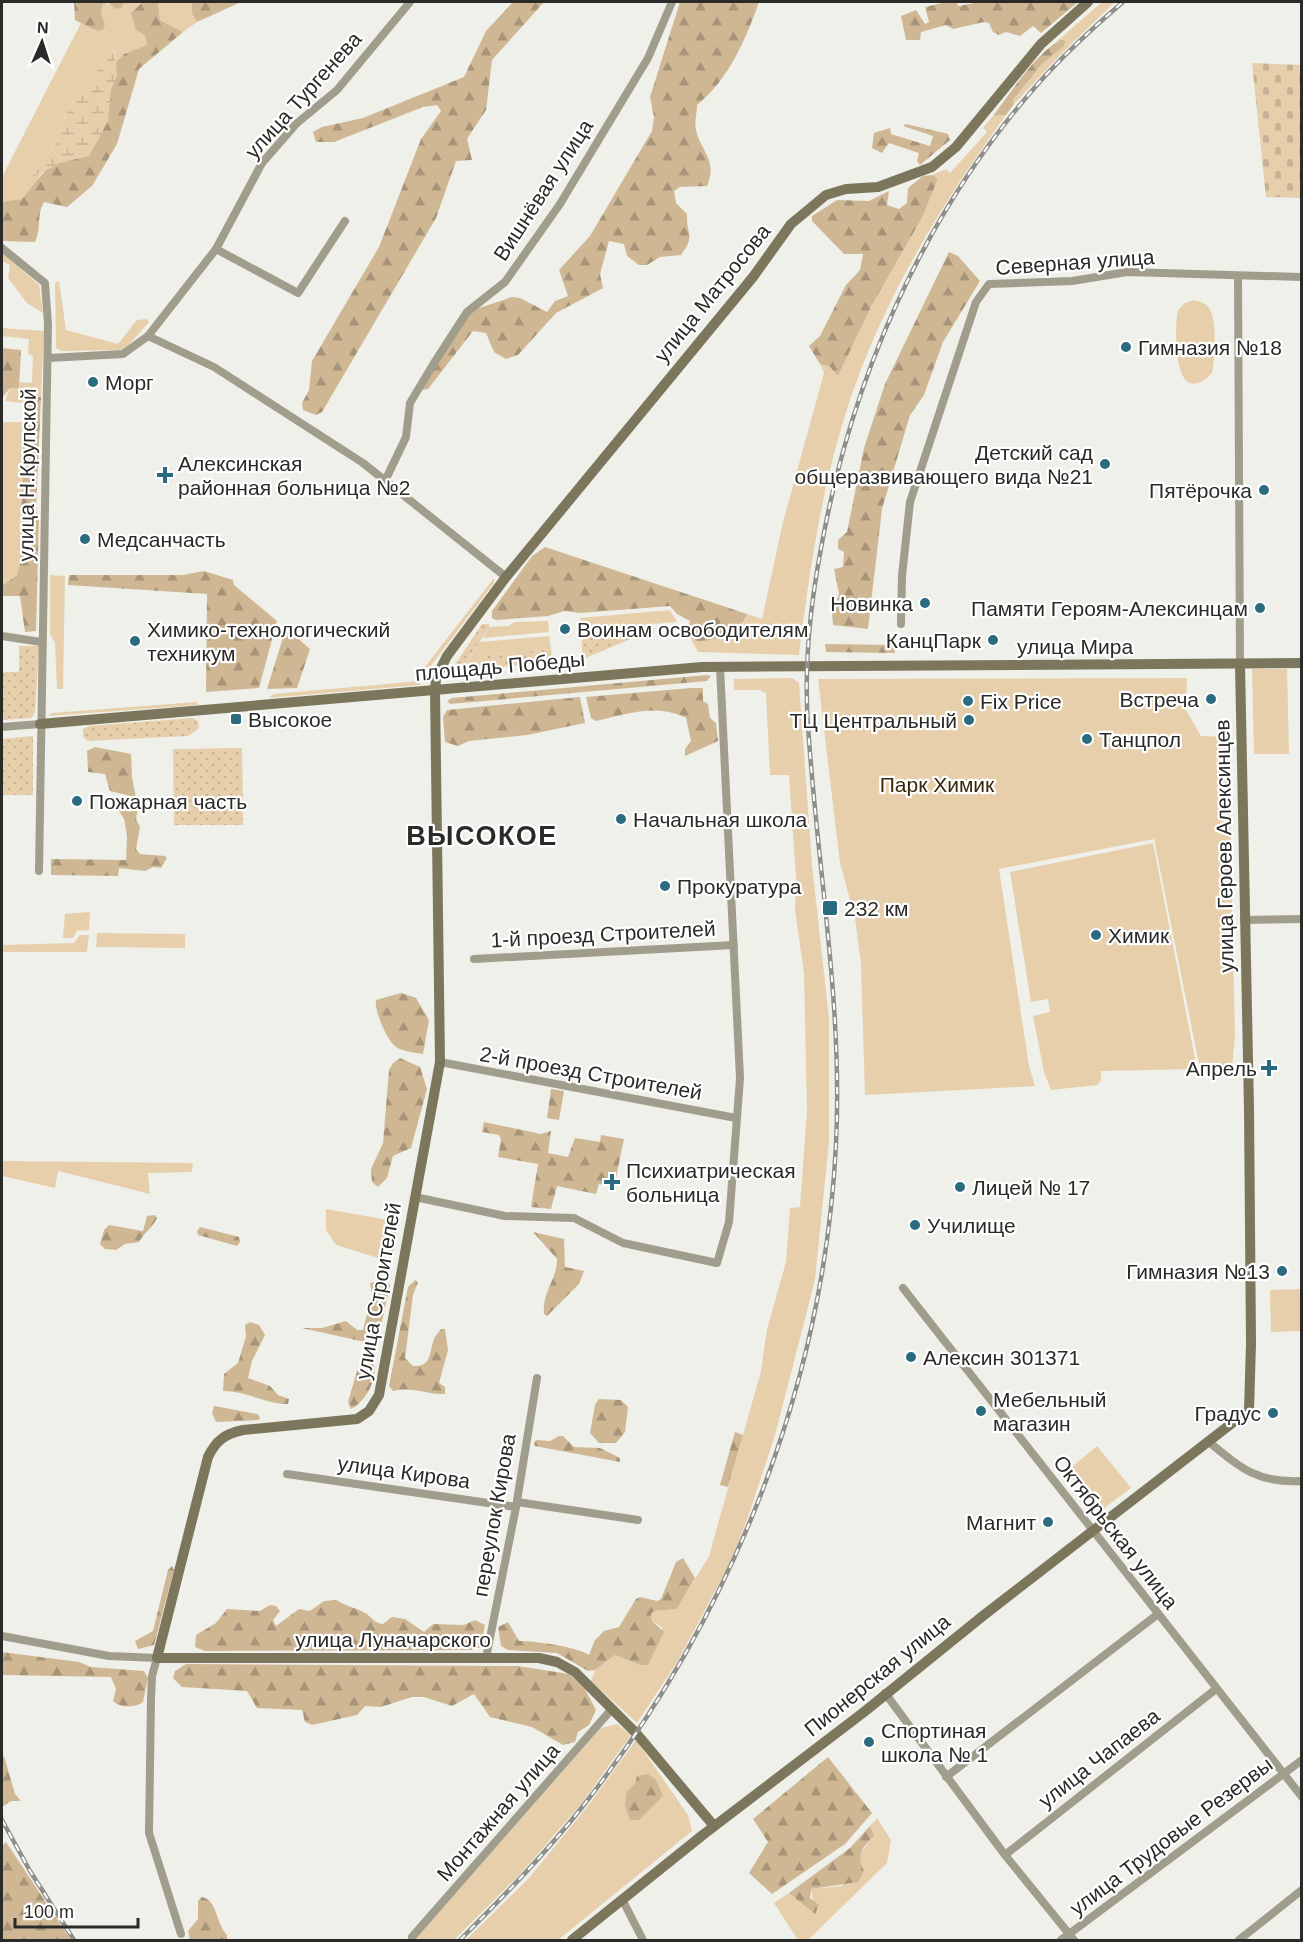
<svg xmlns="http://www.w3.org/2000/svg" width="1303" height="1942" viewBox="0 0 1303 1942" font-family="Helvetica,sans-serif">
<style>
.green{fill:#e7cfac}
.forest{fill:url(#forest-firs)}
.wetland{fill:url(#wetland-marsh)}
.cemetery{fill:url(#cemetery-stones)}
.garden{fill:url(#garden-dots)}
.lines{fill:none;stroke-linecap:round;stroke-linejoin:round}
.street{stroke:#a19d8c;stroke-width:8}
.secondary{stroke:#7c765d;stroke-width:10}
.rail-casing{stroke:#8e8f8b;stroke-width:4.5}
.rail{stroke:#fff;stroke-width:2;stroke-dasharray:7;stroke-linecap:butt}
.poi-dot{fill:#2b6b7f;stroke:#fff;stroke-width:2}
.labels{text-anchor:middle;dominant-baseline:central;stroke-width:4.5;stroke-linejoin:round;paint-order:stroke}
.street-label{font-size:21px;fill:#2a2a28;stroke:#fff}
.poi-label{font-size:21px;fill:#2a2a28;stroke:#fff;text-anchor:start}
.park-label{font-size:21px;fill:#382708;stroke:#fff}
.district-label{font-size:27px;font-weight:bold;letter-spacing:1.5px;fill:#2a2a28;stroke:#fff}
</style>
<defs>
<pattern id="forest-firs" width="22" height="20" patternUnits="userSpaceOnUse" patternTransform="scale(1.5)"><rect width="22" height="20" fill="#cfb794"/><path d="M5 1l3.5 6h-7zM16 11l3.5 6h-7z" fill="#a89579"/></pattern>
<pattern id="wetland-marsh" width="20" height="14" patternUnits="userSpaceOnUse" patternTransform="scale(1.5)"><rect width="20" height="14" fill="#e7cfac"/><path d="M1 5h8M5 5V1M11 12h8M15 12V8" fill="none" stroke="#c6b294"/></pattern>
<pattern id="cemetery-stones" width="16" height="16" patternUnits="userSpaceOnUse" patternTransform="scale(1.5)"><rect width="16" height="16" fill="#e7cfac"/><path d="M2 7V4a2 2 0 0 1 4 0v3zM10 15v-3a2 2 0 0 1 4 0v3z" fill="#c6b294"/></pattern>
<pattern id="garden-dots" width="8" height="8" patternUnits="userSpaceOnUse" patternTransform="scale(1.5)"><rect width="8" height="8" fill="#e7cfac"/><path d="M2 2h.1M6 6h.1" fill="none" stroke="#c6b294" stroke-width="1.8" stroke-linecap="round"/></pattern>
</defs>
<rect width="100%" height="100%" fill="#eef0e9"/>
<g class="green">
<polygon points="125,2 143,2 147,45 124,54 116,62 114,48 69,108 54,146 32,177 42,172 36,184 22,200 2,202 2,177 81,23 97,31 105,24 101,13 103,3 121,8"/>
<polygon points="158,2 192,2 192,14 197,22 183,32 160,20"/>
<polygon points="1102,2 1115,2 1064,51 1014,104 1013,100 1042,64 1064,46 1061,40 1055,43"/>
<path d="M1006 115C949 193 897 277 862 367 826 459 811 557 799 655L698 652 690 637 700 642 743 625 747 614 762 619 783 522 824 373 820 364 830 367 838 376 872 305 923 216 938 178 932 175 946 169 950 173 987 132 983 128 993 116Z"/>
<polygon points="3,253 39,285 43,313 27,303 8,278 10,265 2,261"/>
<polygon points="59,281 66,330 118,344 137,320 147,319 149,322 124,350 61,351 56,348 56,342 55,283"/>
<path d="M1194 300C1201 302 1207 303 1210 310 1217 320 1215 360 1212 373 1173 413 1174 330 1178 310L1185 303Z"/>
<polygon points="2,328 44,331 41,397 24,396 24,403 5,401 10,388 19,388 20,382 32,383 33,356 28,354 29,339 2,336"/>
<polygon points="2,422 22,422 20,564 17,575 2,586"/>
<polygon points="50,575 65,576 63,689 57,689 55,643 50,634"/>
<polygon points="494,578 494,583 423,676 417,677"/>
<polygon points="670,610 677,622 581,630 580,618"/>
<polygon points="548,621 549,632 483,638 489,627 509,626 514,622"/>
<polygon points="549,636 551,649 482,655 478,669 461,671 480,642"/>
<polygon points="1252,669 1287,669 1289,754 1254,754"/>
<polygon points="792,678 799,683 812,865 829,1018 829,1142 815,1280 775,1435 747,1520 730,1563 679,1659 637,1723 591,1681 595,1670 615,1655 640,1665 663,1628 652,1621 651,1614 654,1611 677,1609 709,1556 761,1371 767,1329 786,1262 790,1208 800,1207 807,1111 804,973 795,910 796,876 789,775 770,775 766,693 759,690 734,690 734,679"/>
<polygon points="1187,678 1186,710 1201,736 1228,737 1235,1036 1232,1068 1200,1069 1154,839 999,869 1029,1066 1035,1086 865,1095 861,964 855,918 840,863 818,679"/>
<polygon points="421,681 420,685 268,698 274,694"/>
<polygon points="197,702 197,705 48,716 52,713"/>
<polygon points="1153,843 1197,1069 1101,1071 1101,1081 1097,1085 1051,1090 1044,1072 1033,1016 1050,1012 1048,999 1031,1002 1010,872"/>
<polygon points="90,912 89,930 77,931 73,938 63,938 65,914"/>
<polygon points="97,933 185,934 185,948 96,947"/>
<polygon points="80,935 89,935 87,952 2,952 2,945 74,943"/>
<polygon points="2,1161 193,1163 192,1172 148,1173 150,1194 58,1171 55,1188 2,1176"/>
<polygon points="326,1209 399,1222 393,1254 378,1258 336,1245 326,1230"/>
<polygon points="1301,1289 1301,1331 1271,1332 1270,1290"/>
<polygon points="1097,1446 1131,1488 1099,1512 1067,1471"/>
<polygon points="617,1724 631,1735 581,1804 521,1873 454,1940 411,1940 425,1928 601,1728"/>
<polygon points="636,1740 688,1815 692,1831 558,1940 466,1940 529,1878 591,1802"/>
<path d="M877 1818 891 1840 887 1863 808 1940H798L774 1903 789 1893 815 1913 811 1889 842 1886C853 1869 860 1851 874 1836L870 1826Z"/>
</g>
<g class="forest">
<polygon points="74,2 125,2 121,8 116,9 108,3 103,4 101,13 105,24 103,30 97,31 75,20"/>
<path d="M143 2H158L160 20 183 32 139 69 117 144 92 186 67 207 44 202C36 215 42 228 35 242L2 241V202L22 199 52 162 89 153 98 140 97 123 116 62 124 54 147 45 145 35 136 30 131 13Z"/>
<polygon points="192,2 241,2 197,22 192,14"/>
<polygon points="513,2 544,2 492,60 486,110 467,139 472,160 456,161 436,218 322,412 316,415 303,410 302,403 309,390 312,361 379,247 421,139 441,111 437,105 423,107 334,142 316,142 313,132 322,127 363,118 464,77 486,31"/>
<path d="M680 2H759C746 39 729 79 697 105 697 113 694 123 696 130 701 152 718 160 707 186L680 187 674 191 676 203 687 214C686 236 696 235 681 255L660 257 647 265H639L627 256 624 244 609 241 600 274 603 288 556 313 518 355 506 359 494 352 486 333 473 331 428 389 421 390 470 311 512 297 520 298 547 312 555 301 568 296 559 270 590 236 652 131 654 117 650 97Z"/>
<polygon points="947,2 956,2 959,6 979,2 1078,2 1041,33 1033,26 1020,36 1006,32 999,35 993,32 989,23 984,22 953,29 946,25 921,32 920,40 906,40 901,16 916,10 925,24 929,22 925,7"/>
<path d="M1061 40 1065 41 1064 46 1042 64 1013 100 1014 104 1006 115 993 116C1010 94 1036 52 1061 40Z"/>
<polygon points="906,124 948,134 950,140 920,165 917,161 919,153 889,143 882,153 872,148 874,133 890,128 891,134 930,146 933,136 903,126"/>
<polygon points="932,175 938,178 923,216 872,305 838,376 830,367 820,364 809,346 820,336 846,285 860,270 863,254 844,254 812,221 812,216 837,200 869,201 889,191 887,205 899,209 907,203 908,188 923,176"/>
<polygon points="949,252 958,256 980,281 943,342 924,395 910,415 882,509 868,629 833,625 832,612 839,594 834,569 843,567 844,552 838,549 838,540 847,532 864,448 885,384"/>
<polygon points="2,348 21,350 19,388 10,388 2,398"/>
<polygon points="24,396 41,397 36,509 39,518 36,631 25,632 20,596 3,596 2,586 17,575 20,564"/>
<path d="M545 547 747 614C737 640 722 636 699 642L690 637 688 628 690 621 677 614 670 606 580 613 564 611 548 616 496 620 492 618V611L532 556Z"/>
<polygon points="204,571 233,580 234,585 277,621 259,688 206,692 207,594 68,585 69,575 183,575"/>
<polygon points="286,628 310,649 297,688 267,689"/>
<polygon points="825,644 894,645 895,653 826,652"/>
<polygon points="707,675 711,676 707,681 450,704 447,701 452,698"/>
<path d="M691 688H703V701L708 704 710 718 716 723 718 741 685 756V749L691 741 686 718C657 703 627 714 596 721L591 718 586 697Z"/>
<polygon points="580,697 585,723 527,735 469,741 458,746 445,742 443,717 447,710"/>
<polygon points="95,747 131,754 132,778 138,807 136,819 140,827 136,849 140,854 165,856 167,858 161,868 153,867 145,871 119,868 118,876 51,875 51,859 126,860 127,835 124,819 118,809 128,804 127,795 110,791 105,774 88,772 87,751"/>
<path d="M401 993 416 998 429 1020 423 1054C416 1053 402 1051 396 1047 387 1041 374 1010 376 1000Z"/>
<polygon points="400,1058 420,1067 427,1089 411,1148 393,1156 387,1178 378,1187 372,1182 371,1169 383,1143 389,1070 393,1063"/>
<polygon points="551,1089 564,1091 559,1120 547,1118"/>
<polygon points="484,1122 541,1134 551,1131 548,1153 568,1157 575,1138 600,1142 601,1135 624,1139 614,1187 599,1184 596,1194 557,1186 551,1209 531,1207 538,1164 498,1157 501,1139 499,1135 482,1132"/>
<path d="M155 1215 157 1218C153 1227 144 1233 139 1242L125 1244 116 1250 105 1249 100 1244 104 1230 109 1225 143 1231 147 1216Z"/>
<polygon points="200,1227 239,1237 240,1242 237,1246 198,1235 197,1231"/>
<path d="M533 1232 564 1239 565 1267 584 1271 579 1284 547 1316 544 1314C542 1291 557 1280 557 1259Z"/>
<polygon points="384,1279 390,1285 378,1339 374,1344 302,1328 322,1328 346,1321 357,1330 363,1330 372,1294 370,1283"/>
<path d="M415 1280 418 1282 413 1295 405 1358 413 1366C431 1367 429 1355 433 1342 434 1337 438 1333 441 1329H445L448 1350 439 1383 445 1387V1394C429 1395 412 1386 393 1391L389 1386 408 1287Z"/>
<path d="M250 1322 259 1325 265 1335 252 1361 248 1378 270 1386 278 1395 289 1399 288 1404C265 1404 247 1391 223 1391L224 1374 238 1363 246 1336 245 1325Z"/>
<path d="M372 1358C380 1375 367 1401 351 1409L348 1402 357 1371Z"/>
<polygon points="599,1399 621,1400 628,1407 625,1432 616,1443 599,1443 590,1433 595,1405"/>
<polygon points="214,1406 257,1414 260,1417 259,1420 216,1422 212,1413"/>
<polygon points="735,1432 743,1435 728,1487 720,1485"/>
<polygon points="559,1436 563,1436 574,1447 600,1448 620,1458 620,1462 535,1446 534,1443 536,1440 550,1441"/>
<path d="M683 1558 695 1578 677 1609 654 1611 651 1614 652 1621 664 1632 648 1665H640L615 1655 595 1670 588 1671 557 1653 508 1650 501 1646 498 1627 508 1622 519 1641C534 1641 578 1647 589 1655L595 1640 604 1631 619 1627 636 1599 640 1597 657 1601 661 1599 676 1562Z"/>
<polygon points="172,1566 174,1570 154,1645 138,1649 135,1641 153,1631 168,1570"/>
<path d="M336 1600C347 1607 357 1608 365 1613 372 1617 374 1623 383 1624L392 1617 405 1619 424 1632 433 1624 464 1625 475 1620 485 1625 481 1647 471 1650 205 1651 195 1647 196 1635 216 1623 227 1609 260 1611 270 1605 276 1606 280 1611 273 1620 276 1626 299 1609 310 1611 324 1601Z"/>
<path d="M2 1652 79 1662 91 1667 144 1671 148 1678 143 1702C135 1708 120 1708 113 1701L116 1689 111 1677 2 1675Z"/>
<polygon points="186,1664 518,1666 569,1674 585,1689 596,1710 589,1725 578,1732 575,1742 563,1745 532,1727 490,1717 474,1694 452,1706 424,1697 412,1697 381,1707 365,1706 357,1715 312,1725 305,1722 302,1710 257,1708 247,1691 182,1687 173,1678 175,1671"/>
<polygon points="2,1756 4,1756 15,1794 21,1801 11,1801 2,1807"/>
<polygon points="828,1757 872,1813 845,1844 772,1894 749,1873 768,1842 753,1819"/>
<polygon points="648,1774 656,1780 663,1796 639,1820 630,1820 625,1806 627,1791 635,1784 637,1776"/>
<path d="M870 1826 874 1836C862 1848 856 1854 864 1871L858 1882 811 1889 810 1898 819 1905 815 1914 789 1893 850 1848Z"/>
<polygon points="6,1842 71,1940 2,1939 2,1846"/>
<path d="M201 1897C217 1898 216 1924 227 1935V1940H190L188 1931 198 1919V1901Z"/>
</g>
<polygon class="wetland" points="114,48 117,75 111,90 108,121 89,156 60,163 31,178 54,146 69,108"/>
<polygon class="cemetery" points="1252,63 1301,65 1301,198 1266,197"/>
<g class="garden">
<polygon points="482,624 489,624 489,627 461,671 450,672"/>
<polygon points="657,628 583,659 581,634"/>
<polygon points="19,646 39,646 35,713 31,718 2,720 2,672 19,672"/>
<polygon points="551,649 552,662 478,669 482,655"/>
<polygon points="193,718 198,721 199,728 188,736 87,741 83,737 83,729 89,726"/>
<polygon points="33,736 33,795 2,795 2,739"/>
<polygon points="242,748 243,825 174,825 173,749"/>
</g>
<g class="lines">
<g class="street">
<polyline points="2,248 45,283 48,324 39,871"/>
<polyline points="216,249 298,293 345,221"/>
<polyline points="1238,277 1240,664"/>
<polyline points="148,336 216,249 262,163 296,124 337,90 410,2"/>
<polyline points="49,358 123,354 148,336 214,367 363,463 506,577"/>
<polyline points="385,481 406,437 410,403 434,363 467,312 505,282 560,204 648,58 672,2"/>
<polyline points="901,624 902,576 910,502 976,302 989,284 1072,281 1127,272 1302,277"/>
<polyline points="2,636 41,642"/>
<polyline points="2,727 40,724"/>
<polyline points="1244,920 1302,919"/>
<polyline points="474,959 734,945"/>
<polyline points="440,1062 736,1118"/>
<polyline points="415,1197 505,1216 574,1218 623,1243 717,1263 729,1222 740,1078 720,667"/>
<polyline points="903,1288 1302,1797"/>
<path d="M1209 1442C1242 1469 1257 1483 1302 1481"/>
<polyline points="287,1474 516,1507"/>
<polyline points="517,1502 638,1520"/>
<polyline points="2,1636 109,1656 157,1658 152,1676 151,1699 149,1833 181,1934"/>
<polyline points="486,1658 516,1507 537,1378"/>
<polyline points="885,1693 1005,1855 1074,1940"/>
<polyline points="946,1777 1158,1614"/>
<polyline points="1005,1855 1216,1689"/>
<polyline points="623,1901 643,1940"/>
<polyline points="412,1937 611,1710"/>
<polyline points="1061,1940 1302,1760"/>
<polyline points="1239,1940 1302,1890"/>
</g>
<g class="secondary">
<polyline points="40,724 702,667 1302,663"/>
<path d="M714 1826 636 1733 575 1672 557 1662 539 1658H157L208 1457C216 1440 225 1434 243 1430L357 1419 369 1411 379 1395 440 1062 435 691 436 678 447 656 506 577 753 277 791 224 826 195 846 189 878 187 932 167 956 147 1041 44 1088 2"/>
<polyline points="572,1940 704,1834 864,1712 984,1615 1249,1410 1251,1344 1249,1109 1240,664"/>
</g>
<g class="rail-casing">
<g id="rail">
<polyline points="2,1820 30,1871 74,1940"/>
<path d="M460 1940C503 1897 545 1854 583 1806 732 1616 824 1386 836 1144 843 1004 817 866 808 726 803 654 813 584 828 513 862 353 935 197 1045 76 1070 49 1096 25 1123 2"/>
</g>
</g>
<use href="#rail" class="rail"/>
</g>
<g class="poi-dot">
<circle cx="1126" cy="347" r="6"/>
<circle cx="93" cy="382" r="6"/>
<circle cx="1105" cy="464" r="6"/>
<path d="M162 466h6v6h6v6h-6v6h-6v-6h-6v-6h6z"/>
<circle cx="1264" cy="490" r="6"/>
<circle cx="85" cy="539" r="6"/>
<circle cx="925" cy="603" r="6"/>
<circle cx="1260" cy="608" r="6"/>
<circle cx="565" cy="629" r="6"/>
<circle cx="993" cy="640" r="6"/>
<circle cx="135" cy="641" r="6"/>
<circle cx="1211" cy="699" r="6"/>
<circle cx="968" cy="701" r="6"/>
<rect x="230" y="713" width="12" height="12" rx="3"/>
<circle cx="969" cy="720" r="6"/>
<circle cx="1087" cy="739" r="6"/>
<circle cx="77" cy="801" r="6"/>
<circle cx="621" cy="819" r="6"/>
<circle cx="665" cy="886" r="6"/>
<rect x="822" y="900" width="16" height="16" rx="3"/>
<circle cx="1096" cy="935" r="6"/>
<path d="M1266 1059h6v6h6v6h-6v6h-6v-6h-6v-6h6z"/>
<path d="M609 1173h6v6h6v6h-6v6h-6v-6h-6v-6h6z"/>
<circle cx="960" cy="1187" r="6"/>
<circle cx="915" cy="1225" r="6"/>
<circle cx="1282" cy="1271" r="6"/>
<circle cx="911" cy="1357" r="6"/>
<circle cx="981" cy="1411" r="6"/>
<circle cx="1273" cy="1413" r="6"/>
<circle cx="1048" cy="1522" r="6"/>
<circle cx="869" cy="1742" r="6"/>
</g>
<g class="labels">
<g class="street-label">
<text transform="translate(303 95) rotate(-48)">улица Тургенева</text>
<text transform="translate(543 190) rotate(-57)">Вишнёвая улица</text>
<text transform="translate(1075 262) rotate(-4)">Северная улица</text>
<text transform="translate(712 293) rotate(-51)">улица Матросова</text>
<text transform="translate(27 475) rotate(-89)">улица Н.Крупской</text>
<text x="1075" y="646">улица Мира</text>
<text transform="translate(500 666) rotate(-5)">площадь Победы</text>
<text transform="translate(1224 846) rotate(-91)">улица Героев Алексинцев</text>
<text transform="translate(603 934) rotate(-3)">1-й проезд Строителей</text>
<text transform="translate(591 1073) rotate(10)">2-й проезд Строителей</text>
<text transform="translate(378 1291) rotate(-80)">улица Строителей</text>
<text transform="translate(404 1472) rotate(8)">улица Кирова</text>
<text transform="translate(494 1515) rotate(-80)">переулок Кирова</text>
<text transform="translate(1116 1532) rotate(52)">Октябрьская улица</text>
<text x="393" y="1639">улица Луначарского</text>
<text transform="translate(877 1675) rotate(-39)">Пионерская улица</text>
<text transform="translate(1099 1758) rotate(-38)">улица Чапаева</text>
<text transform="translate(498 1812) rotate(-49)">Монтажная улица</text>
<text transform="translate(1171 1836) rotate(-37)">улица Трудовые Резервы</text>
</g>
<g class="poi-label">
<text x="1138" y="347">Гимназия №18</text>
<text x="105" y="382">Морг</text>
<text x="1093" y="452" text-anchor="end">Детский сад<tspan x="1093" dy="24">общеразвивающего вида №21</tspan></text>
<text x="178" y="463">Алексинская<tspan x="178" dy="24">районная больница №2</tspan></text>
<text x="1252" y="490" text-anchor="end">Пятёрочка</text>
<text x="97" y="539">Медсанчасть</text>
<text x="913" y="603" text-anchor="end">Новинка</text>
<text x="1248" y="608" text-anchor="end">Памяти Героям-Алексинцам</text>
<text x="147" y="629">Химико-технологический<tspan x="147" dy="24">техникум</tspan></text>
<text x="577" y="629">Воинам освободителям</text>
<text x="981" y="640" text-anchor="end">КанцПарк</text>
<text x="1199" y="699" text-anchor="end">Встреча</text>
<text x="980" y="701">Fix Price</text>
<text x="248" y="719">Высокое</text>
<text x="957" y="720" text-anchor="end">ТЦ Центральный</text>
<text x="1099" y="739">Танцпол</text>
<text x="89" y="801">Пожарная часть</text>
<text x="633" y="819">Начальная школа</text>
<text x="677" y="886">Прокуратура</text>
<text x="844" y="908">232 км</text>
<text x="1108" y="935">Химик</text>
<text x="1257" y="1068" text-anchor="end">Апрель</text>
<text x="626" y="1170">Психиатрическая<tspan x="626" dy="24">больница</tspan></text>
<text x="972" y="1187">Лицей № 17</text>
<text x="927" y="1225">Училище</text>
<text x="1270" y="1271" text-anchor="end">Гимназия №13</text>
<text x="923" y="1357">Алексин 301371</text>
<text x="993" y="1399">Мебельный<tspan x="993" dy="24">магазин</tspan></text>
<text x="1261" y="1413" text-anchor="end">Градус</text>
<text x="1036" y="1522" text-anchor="end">Магнит</text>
<text x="881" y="1730">Спортиная<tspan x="881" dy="24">школа № 1</tspan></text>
</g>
<g class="park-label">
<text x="937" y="784">Парк Химик</text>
</g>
<g class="district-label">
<text x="482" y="836">ВЫСОКОЕ</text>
</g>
</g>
<rect width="1303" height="1942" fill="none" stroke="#2a2a28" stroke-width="6"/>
<g transform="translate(42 42) rotate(3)" stroke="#ffffff" stroke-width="4.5" paint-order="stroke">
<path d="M0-4.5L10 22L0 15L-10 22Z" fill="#2a2a28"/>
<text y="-9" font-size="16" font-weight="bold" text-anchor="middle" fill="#2a2a28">N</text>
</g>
<path d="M15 1918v9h123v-9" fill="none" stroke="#2a2a28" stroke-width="3"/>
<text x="24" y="1918" font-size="18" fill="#2a2a28" stroke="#ffffff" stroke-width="4.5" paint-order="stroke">100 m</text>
</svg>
